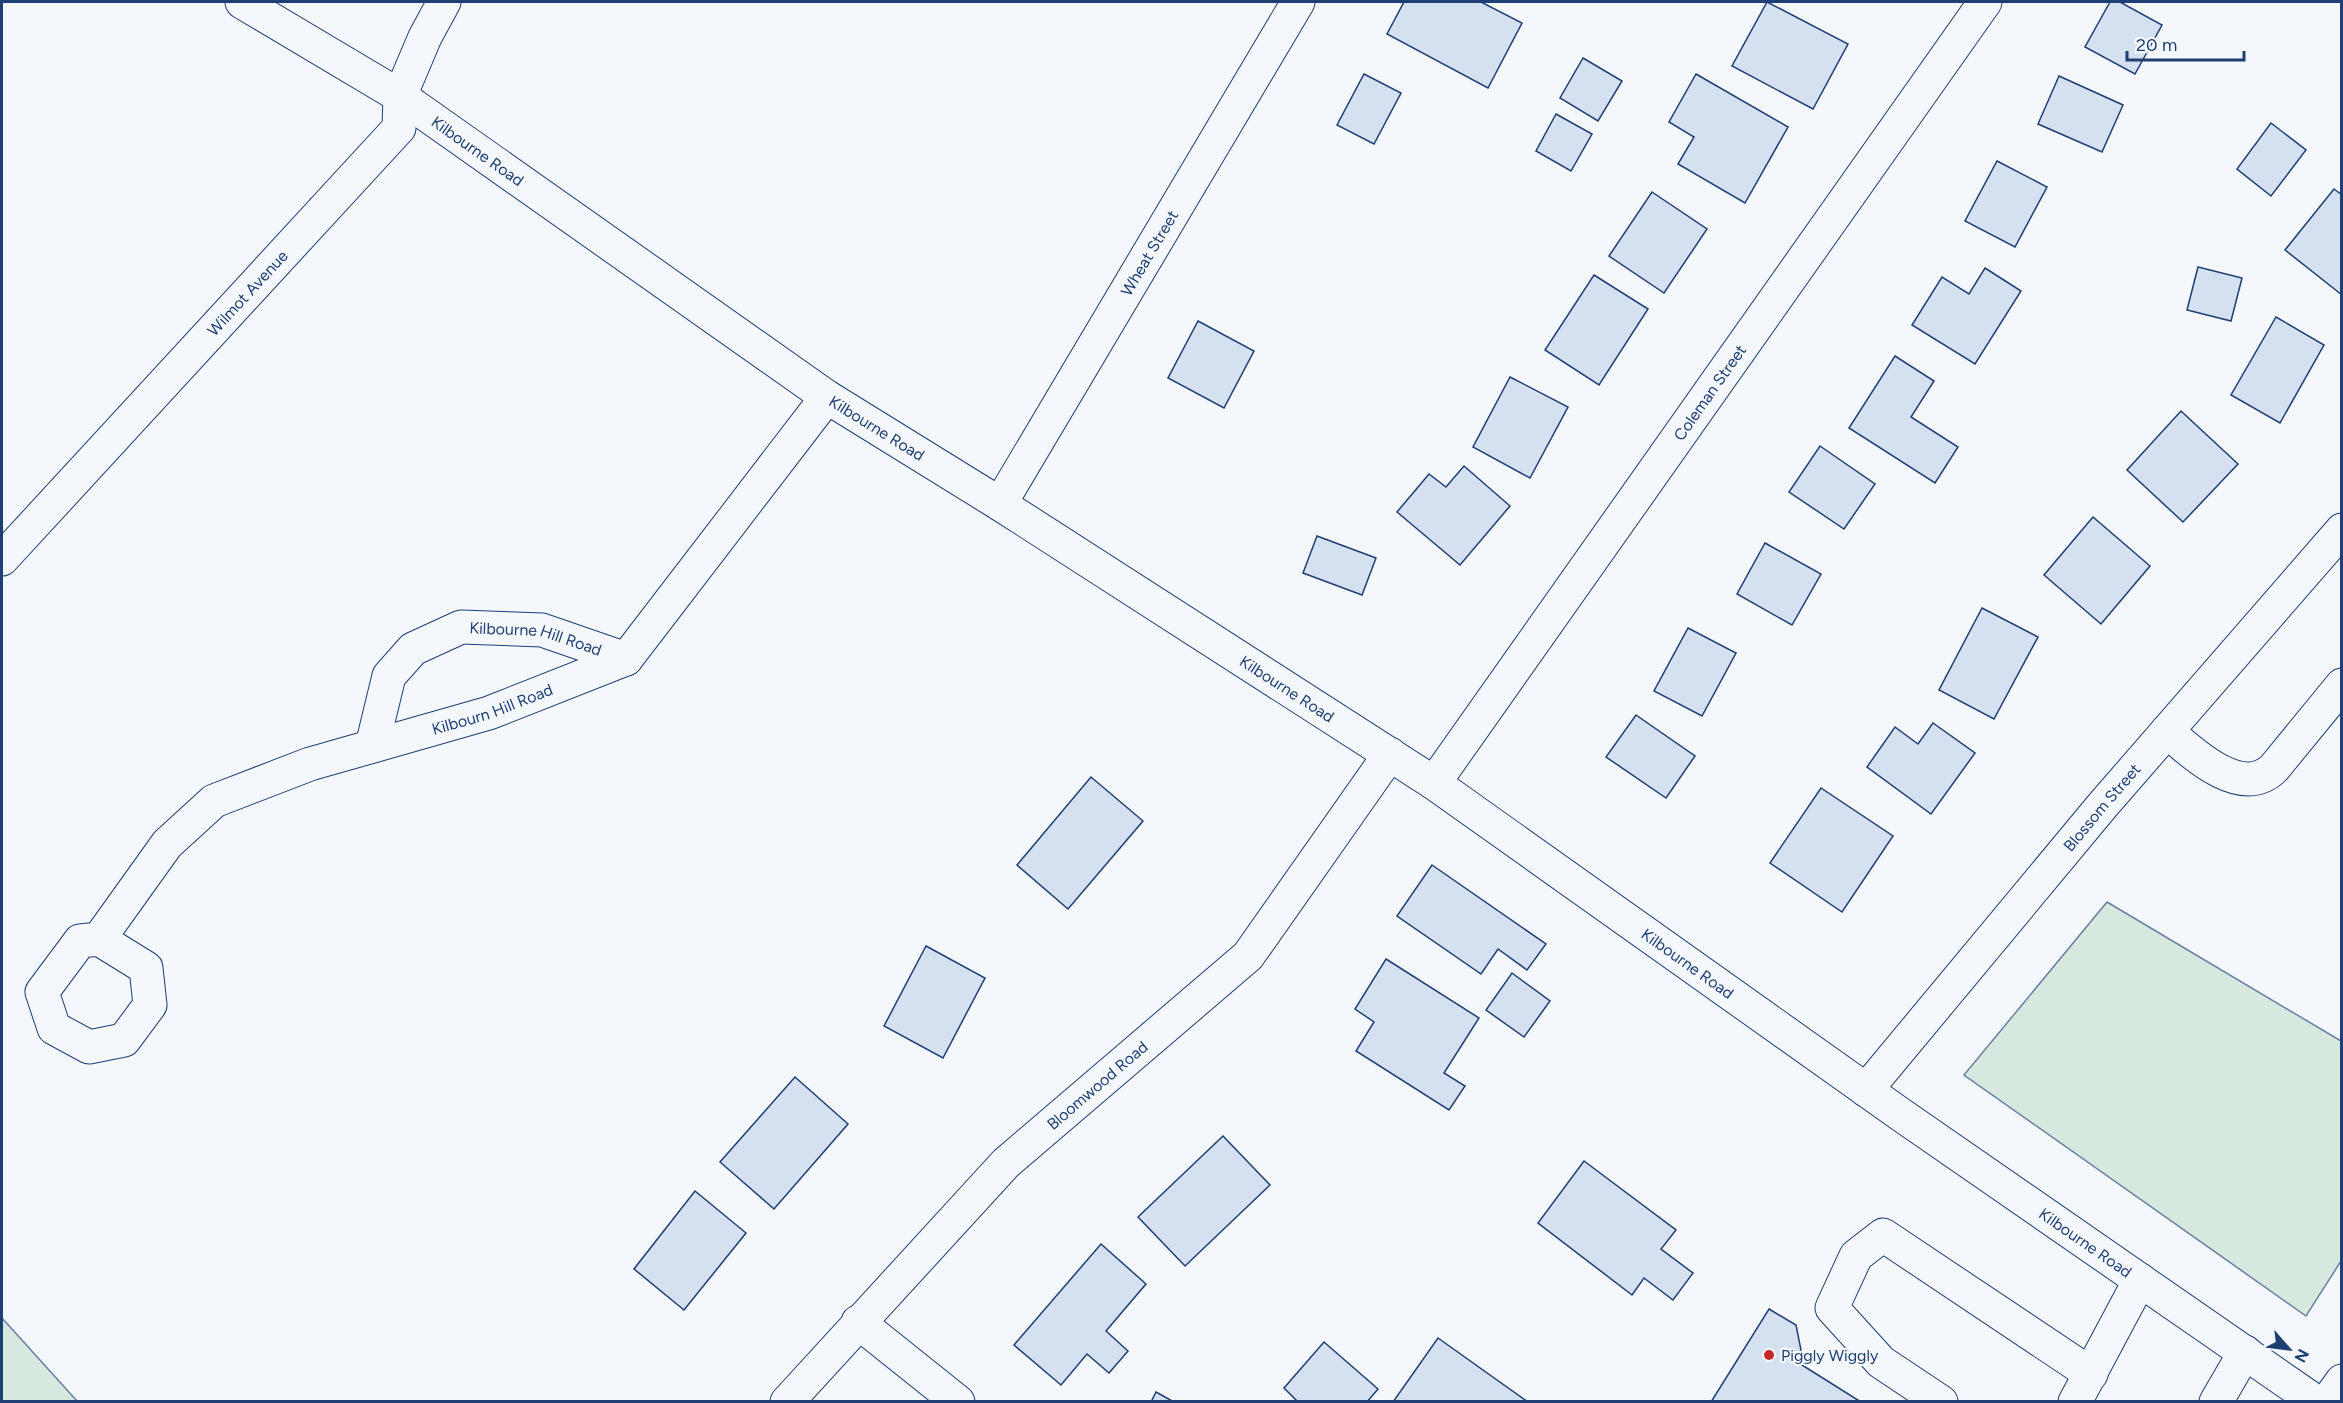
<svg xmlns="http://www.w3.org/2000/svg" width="2343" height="1403" viewBox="0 0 2343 1403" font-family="Figtree,sans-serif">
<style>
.green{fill:#d7e8df;stroke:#687fa3;stroke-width:1.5}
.building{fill:#d5e0f0;stroke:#1d3f73;stroke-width:1.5}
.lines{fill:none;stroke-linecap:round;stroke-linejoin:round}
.minor-casing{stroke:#1d3f73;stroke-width:35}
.minor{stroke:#f4f7fb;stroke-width:33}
.poi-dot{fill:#c62828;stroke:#f4f7fb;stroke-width:2}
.labels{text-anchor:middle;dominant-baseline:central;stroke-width:4.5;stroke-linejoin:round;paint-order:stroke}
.street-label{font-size:16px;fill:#1d3f73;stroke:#f4f7fb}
.poi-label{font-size:16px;fill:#1d3f73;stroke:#f4f7fb;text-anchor:start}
</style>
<rect width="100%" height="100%" fill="#f4f7fb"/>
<g class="green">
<polygon points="2107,902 2341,1041 2341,1261 2306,1316 1964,1075"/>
<polygon points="2,1318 77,1401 2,1401"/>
</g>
<g class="building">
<polygon points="1404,2 1481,2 1522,23 1488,88 1387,34"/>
<polygon points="1767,2 1848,44 1813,109 1732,66"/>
<polygon points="2110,2 2120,2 2162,25 2135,74 2085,47"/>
<polygon points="1583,58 1622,81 1598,121 1560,98"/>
<polygon points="1364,74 1401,93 1374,144 1337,125"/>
<polygon points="1696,74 1788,127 1745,203 1678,164 1694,137 1669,122"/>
<polygon points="2059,76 2123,105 2102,152 2038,124"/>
<polygon points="1556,114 1592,134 1571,171 1536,151"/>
<polygon points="2271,123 2306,150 2271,196 2237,169"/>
<polygon points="1997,161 2047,187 2015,247 1965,221"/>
<polygon points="2334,189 2342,195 2342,295 2285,250"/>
<polygon points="1652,192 1707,229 1664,293 1609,256"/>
<polygon points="2198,267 2242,278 2231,321 2187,310"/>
<polygon points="1985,268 2021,291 1975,364 1912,325 1942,277 1969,294"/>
<polygon points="1594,275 1648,309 1599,385 1545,350"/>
<polygon points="2276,317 2324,345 2280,423 2231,395"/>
<polygon points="1198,321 1254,351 1224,408 1168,378"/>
<polygon points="1895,356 1934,381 1911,417 1958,447 1935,483 1849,428"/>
<polygon points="1510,377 1568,407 1530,478 1473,447"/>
<polygon points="2181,411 2238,464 2183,522 2127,470"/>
<polygon points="1820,446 1875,484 1844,529 1789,492"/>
<polygon points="1464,466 1510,506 1460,565 1397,512 1429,474 1446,487"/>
<polygon points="2093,517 2150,566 2101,624 2044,575"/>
<polygon points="1317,536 1376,558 1362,595 1303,573"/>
<polygon points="1765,543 1821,574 1792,625 1737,594"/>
<polygon points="1982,608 2038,637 1994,719 1939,690"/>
<polygon points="1688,628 1736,653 1702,716 1654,691"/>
<polygon points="1636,715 1695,756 1666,798 1606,757"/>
<polygon points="1933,723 1975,753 1931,814 1867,767 1895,727 1918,744"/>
<polygon points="1091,777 1143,821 1068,909 1017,865"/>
<polygon points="1821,788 1893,836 1842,912 1770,863"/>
<polygon points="1432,865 1546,944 1527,970 1498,949 1481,974 1397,916"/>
<polygon points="926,946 985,978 943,1058 884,1026"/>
<polygon points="1386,959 1479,1018 1444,1073 1465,1086 1449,1110 1356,1051 1374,1022 1355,1009"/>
<polygon points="1512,973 1550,1001 1524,1037 1486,1010"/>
<polygon points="795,1077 848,1124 774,1209 720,1162"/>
<polygon points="1223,1136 1270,1185 1185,1266 1138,1217"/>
<polygon points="1584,1161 1676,1230 1661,1249 1693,1273 1673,1300 1644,1278 1632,1295 1538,1223"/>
<polygon points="695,1191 746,1233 684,1310 634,1269"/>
<polygon points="1101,1244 1146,1284 1106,1331 1128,1351 1109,1373 1087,1354 1061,1385 1014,1345"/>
<polygon points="1769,1309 1796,1325 1801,1350 1794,1360 1861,1402 1711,1402"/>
<polygon points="1438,1338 1528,1402 1393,1402"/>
<polygon points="1324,1342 1378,1389 1367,1402 1298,1402 1284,1388"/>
<polygon points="1156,1392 1174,1402 1151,1402"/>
</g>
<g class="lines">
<g class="minor-casing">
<g id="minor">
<path id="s1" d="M242 2 400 96 827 397 1000 504 1434 783 1900 1114 2316 1402"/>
<path id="s2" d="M1000 504 1298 2"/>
<path id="s3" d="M2 559 399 128 400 96 425 37 444 2"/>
<path d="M2167 731C2193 754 2242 800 2274 768L2342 685"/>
<path id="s4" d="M372 746 389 676 413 649 461 627 542 630 626 659"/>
<path id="s5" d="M1434 783 1985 2"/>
<path id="s6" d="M99 939 146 968 150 1005 124 1040 89 1047 54 1028 42 992 80 941 99 939 167 844 214 801 310 764 489 713 626 659 827 397"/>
<path id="s7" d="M1866 1090 2102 806 2342 530"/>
<polyline points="858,1322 958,1402"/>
<path id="s8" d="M787 1402 1006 1163 1248 956 1390 754"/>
<polyline points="1941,1402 1881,1362 1832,1308 1856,1256 1883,1235 2091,1374"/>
<polyline points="2075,1402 2140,1280"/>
<polyline points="2216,1402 2245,1352"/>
<polyline points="2327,1402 2342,1381"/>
</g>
</g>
<use href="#minor" class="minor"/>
</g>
<circle class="poi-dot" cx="1769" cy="1355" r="6"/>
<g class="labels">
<g class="street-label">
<text stroke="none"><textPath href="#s1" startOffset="279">Kilbourne Road</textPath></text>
<text stroke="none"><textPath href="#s2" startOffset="292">Wheat Street</textPath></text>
<text stroke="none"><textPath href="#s3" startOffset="362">Wilmot Avenue</textPath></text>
<text stroke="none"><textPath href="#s5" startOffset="478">Coleman Street</textPath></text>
<text stroke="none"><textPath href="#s1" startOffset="765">Kilbourne Road</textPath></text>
<text stroke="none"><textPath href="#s4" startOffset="237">Kilbourne Hill Road</textPath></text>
<text stroke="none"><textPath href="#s1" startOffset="1251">Kilbourne Road</textPath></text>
<text stroke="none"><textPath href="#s6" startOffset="806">Kilbourn Hill Road</textPath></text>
<text stroke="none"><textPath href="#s7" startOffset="368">Blossom Street</textPath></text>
<text stroke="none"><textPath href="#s1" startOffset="1737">Kilbourne Road</textPath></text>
<text stroke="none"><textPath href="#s8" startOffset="444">Bloomwood Road</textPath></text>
<text stroke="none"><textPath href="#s1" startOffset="2223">Kilbourne Road</textPath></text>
</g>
<g class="poi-label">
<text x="1781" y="1355">Piggly Wiggly</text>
</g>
</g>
<rect width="2343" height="1403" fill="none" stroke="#1d3f73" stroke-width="6"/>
<g transform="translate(2289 1349) rotate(118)" stroke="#f4f7fb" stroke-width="4.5" paint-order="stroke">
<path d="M0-4.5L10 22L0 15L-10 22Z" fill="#1d3f73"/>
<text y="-9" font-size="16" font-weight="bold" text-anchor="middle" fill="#1d3f73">N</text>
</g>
<path d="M2127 51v9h117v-9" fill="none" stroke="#1d3f73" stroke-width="3"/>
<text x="2136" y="51" font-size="18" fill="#1d3f73" stroke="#f4f7fb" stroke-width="4.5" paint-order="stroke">20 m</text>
</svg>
